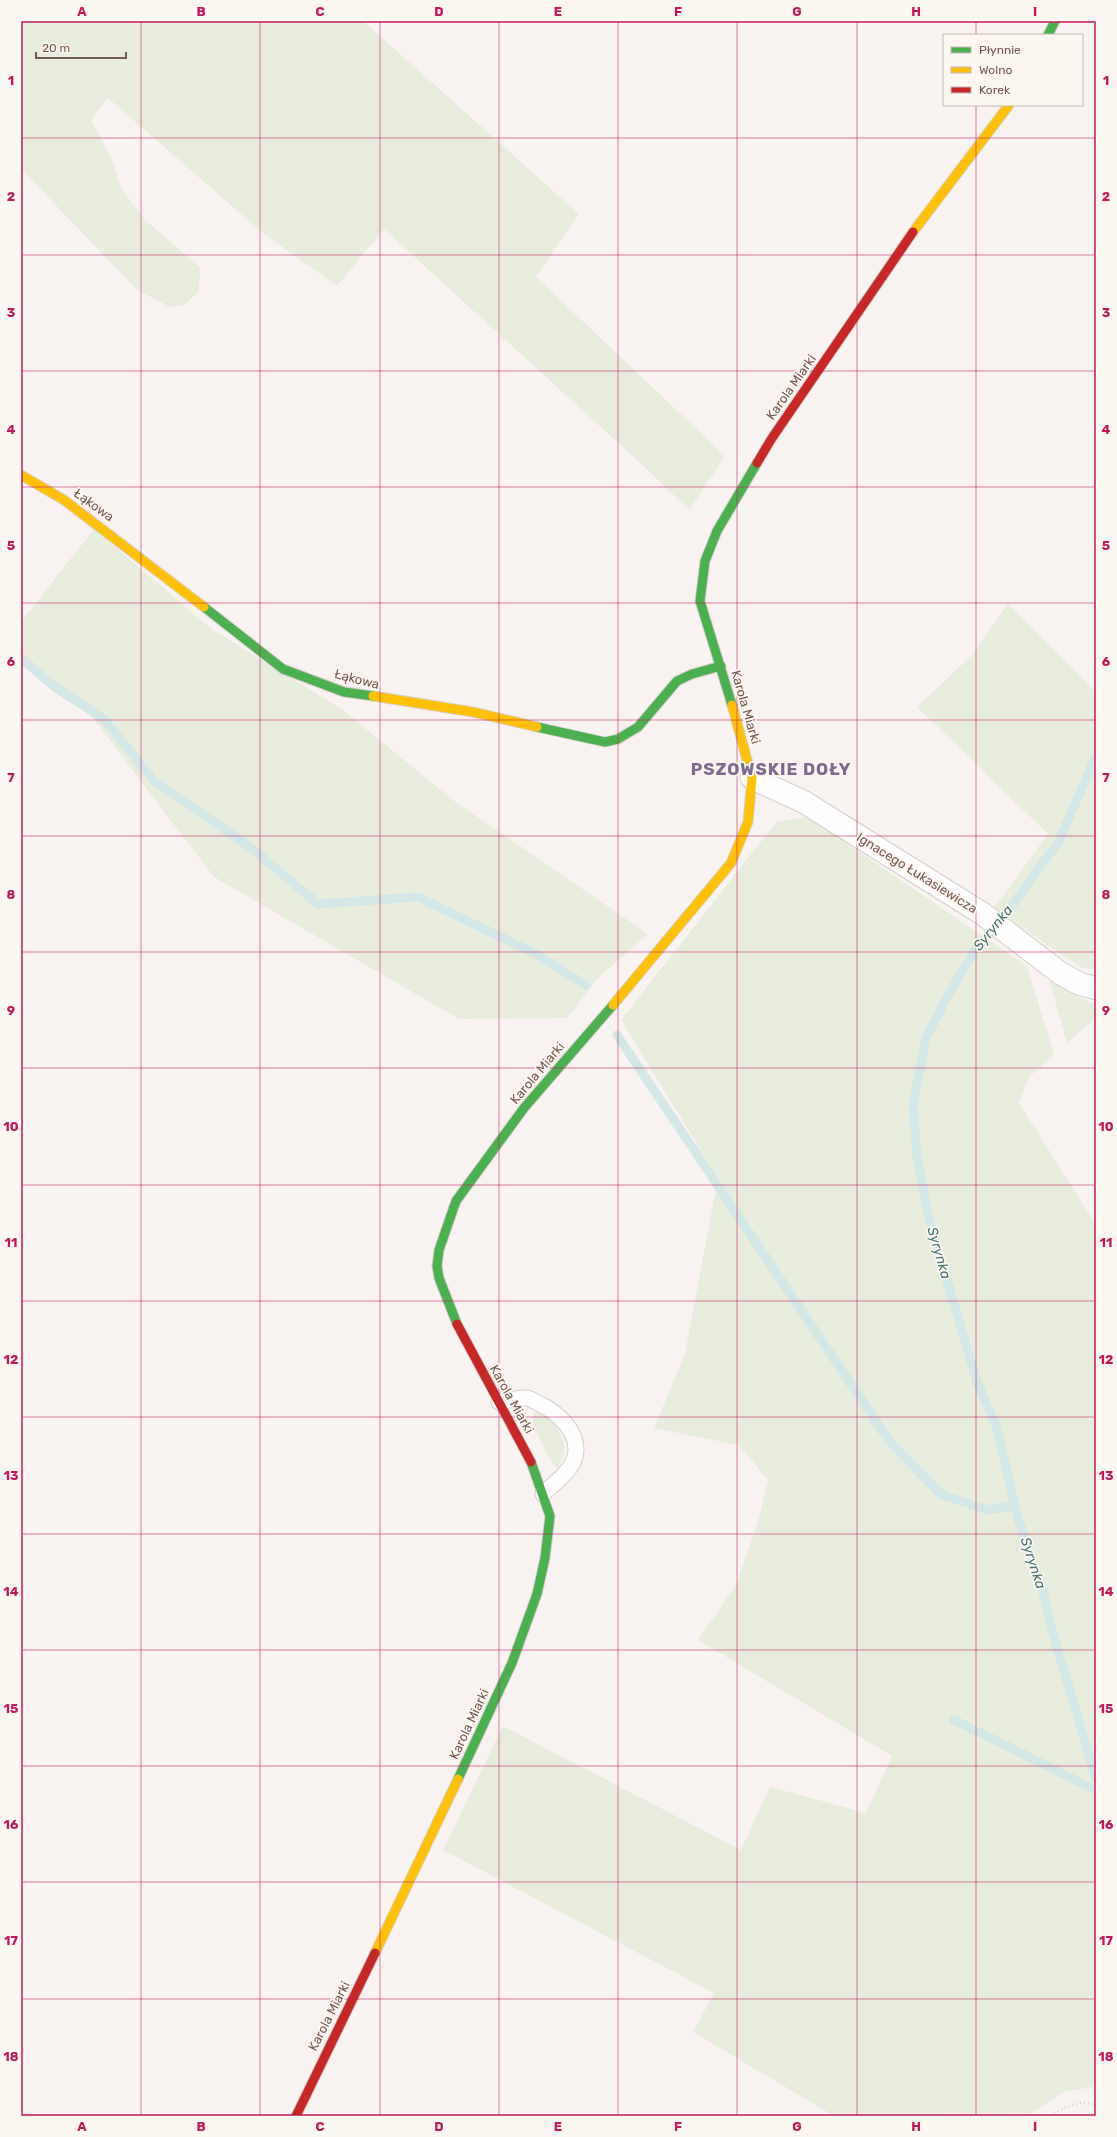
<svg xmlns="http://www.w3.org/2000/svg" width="1117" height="2137" viewBox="0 0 1117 2137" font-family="Rubik,sans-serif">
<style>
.green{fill:#e8ecdc}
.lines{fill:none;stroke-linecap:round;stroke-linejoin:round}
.stream{stroke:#d2e7e6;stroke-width:9}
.lane-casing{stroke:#d5cecb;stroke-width:17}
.street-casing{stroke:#d5cecb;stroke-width:24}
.fast-casing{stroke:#d7cfcb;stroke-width:11}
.slow-casing{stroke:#d7cfcb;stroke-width:11}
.jam-casing{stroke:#d7cfcb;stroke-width:11}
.path{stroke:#dad3d0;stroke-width:2.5;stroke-dasharray:1 3;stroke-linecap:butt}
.lane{stroke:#fefdfd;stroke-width:15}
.street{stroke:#fefdfd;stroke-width:22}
.fast{stroke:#4caf50;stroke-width:9}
.slow{stroke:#ffc107;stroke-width:9}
.jam{stroke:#c62828;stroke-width:9}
.grid{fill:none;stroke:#c2185b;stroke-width:1;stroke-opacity:0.55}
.labels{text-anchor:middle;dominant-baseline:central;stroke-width:3.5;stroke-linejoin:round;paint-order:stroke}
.street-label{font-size:13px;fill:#735951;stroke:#fdf7f2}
.water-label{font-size:14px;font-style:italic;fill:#467576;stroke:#fdf7f2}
.district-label{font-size:17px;font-weight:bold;letter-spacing:1px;fill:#7d6a8e;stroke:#fdf7f2}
.neatline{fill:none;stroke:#c2185b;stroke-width:1.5}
.grid-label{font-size:13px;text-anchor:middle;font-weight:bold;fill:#c2185b}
</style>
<rect width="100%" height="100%" fill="#f8f3f0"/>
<g class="green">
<polygon points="21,21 363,21 579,214 536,277 725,456 689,510 652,474 384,229 337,286 264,234 108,98 91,120 112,160 121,188 145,220 200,267 199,291 184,305 170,307 137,290 21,169"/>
<polygon points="94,529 213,630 343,710 453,800 648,934 599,977 567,1018 459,1019 214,877 79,700 21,664 21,622"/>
<polygon points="1008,604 1095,691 1096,688 1096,969 1082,968 993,909 1048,834 917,707 970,657"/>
<polygon points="808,817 1027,966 1054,1055 1029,1077 1019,1103 1096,1225 1096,2089 1093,2087 1064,2092 1027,2116 834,2116 693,2032 714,1993 443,1850 503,1726 741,1850 770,1787 866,1813 892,1756 698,1640 736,1585 758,1522 768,1480 739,1445 654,1428 685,1354 717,1183 697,1144 621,1020 777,821"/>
<polygon points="1049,979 1090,1003 1096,1002 1096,1018 1067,1043"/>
<path d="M535 1412 545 1413C560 1430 573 1448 557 1468L547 1455 532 1421Z"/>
</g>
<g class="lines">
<g class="stream">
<polyline points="21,658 56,688 104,719 153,780 250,847 318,904 418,897 534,953 586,985"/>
<polyline points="1096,756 1059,841 1011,907 975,950 947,997 926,1038 913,1105 917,1156 929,1219 977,1382 997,1428 1017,1515 1043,1591 1051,1627 1096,1779"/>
<polyline points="617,1035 889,1441 942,1495 989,1510 1015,1505"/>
<polyline points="954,1720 1096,1790"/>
</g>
<g class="lane-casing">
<path id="lane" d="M499 1402C508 1401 518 1397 527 1398 530 1398 535 1402 538 1403 557 1412 581 1432 575 1457 571 1472 553 1484 543 1494"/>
</g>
<g class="street-casing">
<polyline id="street" points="752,778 804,802 983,914 1060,973 1080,984 1096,988"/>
</g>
<g class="fast-casing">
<g id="fast">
<polyline points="1048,35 1055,21"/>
<polyline points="204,607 283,669 344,692 373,696"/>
<polyline points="732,705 700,601 705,561 717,531 757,463"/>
<polyline points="537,727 605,742 618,739 638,727 677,681 692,674 721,666"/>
<polyline points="457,1324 439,1278 437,1266 439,1250 456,1201 524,1108 613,1005"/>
<polyline points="458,1779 512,1663 537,1594 545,1558 550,1516 531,1462"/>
</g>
</g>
<g class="slow-casing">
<g id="slow">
<polyline points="913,232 1009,105"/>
<polyline points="21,475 64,500 204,607"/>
<polyline points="373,696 473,712 537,727"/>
<polyline points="613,1005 731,863 748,822 752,778 732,705"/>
<polyline points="375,1953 458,1779"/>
</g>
</g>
<g class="jam-casing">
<g id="jam">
<polyline points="757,463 772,438 913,232"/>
<polyline points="457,1324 531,1462"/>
<polyline points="296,2116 375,1953"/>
</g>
</g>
<path class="path" d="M1051 2116C1061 2108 1084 2098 1096 2106"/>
<use href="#lane" class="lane"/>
<use href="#street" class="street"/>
<use href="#fast" class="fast"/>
<use href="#slow" class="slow"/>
<use href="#jam" class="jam"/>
</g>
<path class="grid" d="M141 21V2116M260 21V2116M380 21V2116M499 21V2116M618 21V2116M737 21V2116M857 21V2116M976 21V35M976 105V2116M21 138H1096M21 255H1096M21 371H1096M21 487H1096M21 603H1096M21 720H1096M21 836H1096M21 952H1096M21 1068H1096M21 1185H1096M21 1301H1096M21 1417H1096M21 1534H1096M21 1650H1096M21 1766H1096M21 1882H1096M21 1999H1096"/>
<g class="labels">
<g class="street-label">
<text transform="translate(791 387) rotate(-55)">Karola Miarki</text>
<text transform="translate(94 505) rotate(36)">Łąkowa</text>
<text transform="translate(357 679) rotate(14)">Łąkowa</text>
<text transform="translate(746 707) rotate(74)">Karola Miarki</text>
<text transform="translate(917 873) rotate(32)">Ignacego Łukasiewicza</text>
<text transform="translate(537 1073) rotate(-50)">Karola Miarki</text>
<text transform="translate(512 1399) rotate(61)">Karola Miarki</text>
<text transform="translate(469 1724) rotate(-65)">Karola Miarki</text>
<text transform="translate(329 2016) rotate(-63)">Karola Miarki</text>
</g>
<g class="water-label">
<text transform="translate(993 928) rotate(-51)">Syrynka</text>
<text transform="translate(939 1253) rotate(74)">Syrynka</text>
<text transform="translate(1033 1563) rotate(72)">Syrynka</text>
</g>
<g class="district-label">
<text x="771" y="769">PSZOWSKIE DOŁY</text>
</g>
</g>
<rect width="1117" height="2137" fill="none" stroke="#fdf7f2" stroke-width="44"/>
<rect x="943" y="34" width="140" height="72" fill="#fdf7f2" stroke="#c6b8b2"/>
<rect x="951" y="47" width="20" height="6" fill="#4caf50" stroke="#c6b8b2"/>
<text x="979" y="54" font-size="12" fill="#735951">Płynnie</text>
<rect x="951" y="67" width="20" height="6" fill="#ffc107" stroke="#c6b8b2"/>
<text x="979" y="74" font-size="12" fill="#735951">Wolno</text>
<rect x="951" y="87" width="20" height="6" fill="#c62828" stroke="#c6b8b2"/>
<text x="979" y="94" font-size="12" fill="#735951">Korek</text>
<path d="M36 52v6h90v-6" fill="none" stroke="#735951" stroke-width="2"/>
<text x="42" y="52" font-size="12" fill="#735951" stroke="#fdf7f2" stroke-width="3" paint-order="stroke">20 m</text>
<rect x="22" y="22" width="1073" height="2093" class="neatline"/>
<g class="grid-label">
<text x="82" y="16">A</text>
<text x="201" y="16">B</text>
<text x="320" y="16">C</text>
<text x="439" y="16">D</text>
<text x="558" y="16">E</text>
<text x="678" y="16">F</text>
<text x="797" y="16">G</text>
<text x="916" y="16">H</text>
<text x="1035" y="16">I</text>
<text x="11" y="85">1</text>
<text x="1106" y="85">1</text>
<text x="11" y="201">2</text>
<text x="1106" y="201">2</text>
<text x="11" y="317">3</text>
<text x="1106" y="317">3</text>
<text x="11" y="434">4</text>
<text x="1106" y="434">4</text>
<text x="11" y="550">5</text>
<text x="1106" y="550">5</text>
<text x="11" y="666">6</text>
<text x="1106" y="666">6</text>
<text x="11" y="782">7</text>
<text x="1106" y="782">7</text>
<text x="11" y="899">8</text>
<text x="1106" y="899">8</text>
<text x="11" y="1015">9</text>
<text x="1106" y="1015">9</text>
<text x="11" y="1131">10</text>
<text x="1106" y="1131">10</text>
<text x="11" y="1247">11</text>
<text x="1106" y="1247">11</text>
<text x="11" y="1364">12</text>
<text x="1106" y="1364">12</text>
<text x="11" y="1480">13</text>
<text x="1106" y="1480">13</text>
<text x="11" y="1596">14</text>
<text x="1106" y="1596">14</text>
<text x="11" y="1713">15</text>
<text x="1106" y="1713">15</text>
<text x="11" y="1829">16</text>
<text x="1106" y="1829">16</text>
<text x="11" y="1945">17</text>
<text x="1106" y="1945">17</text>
<text x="11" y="2061">18</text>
<text x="1106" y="2061">18</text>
<text x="82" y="2131">A</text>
<text x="201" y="2131">B</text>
<text x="320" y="2131">C</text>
<text x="439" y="2131">D</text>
<text x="558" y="2131">E</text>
<text x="678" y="2131">F</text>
<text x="797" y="2131">G</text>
<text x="916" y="2131">H</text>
<text x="1035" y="2131">I</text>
</g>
</svg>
